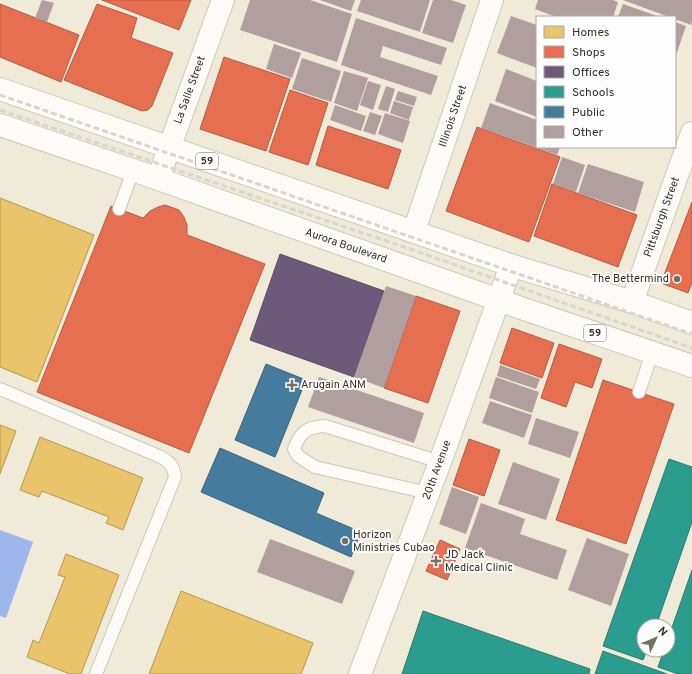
<svg xmlns="http://www.w3.org/2000/svg" width="692" height="674" viewBox="0 0 692 674" font-family="Overpass,sans-serif">
<style>
.water{fill:#9db7ec}
.homes{fill:#e9c46a;stroke:#b29854}
.shops{fill:#e76f51;stroke:#b15c43}
.offices{fill:#6d597a;stroke:#5c4d60}
.schools{fill:#2a9d8f;stroke:#2d7c6e}
.public{fill:#457b9d;stroke:#406478}
.building{fill:#b19e9f}
.lines{fill:none;stroke-linecap:round;stroke-linejoin:round}
.lane-casing{stroke:#cbc7b8;stroke-width:14}
.street-casing{stroke:#cbc7b8;stroke-width:24}
.secondary-casing{stroke:#cbc7b8;stroke-width:24}
.primary-casing{stroke:#cbc7b8;stroke-width:24}
.lane{stroke:#fdfcf9;stroke-width:12}
.street{stroke:#fdfcf9;stroke-width:22}
.secondary{stroke:#fdfcf9;stroke-width:22}
.primary{stroke:#fdfcf9;stroke-width:22}
.rail{stroke:#d7d6d0;stroke-width:3;stroke-dasharray:6 3;stroke-linecap:butt}
.poi-dot{fill:#757162;stroke:#fdfdfd;stroke-width:1.5}
.labels{text-anchor:middle;dominant-baseline:central;stroke-width:4;stroke-linejoin:round;paint-order:stroke}
.shield{fill:#fdfdfd;stroke:#706e64;stroke-width:1}
.shield-label{font-size:10px;font-weight:bold;fill:#333022}
.street-label{font-size:11px;fill:#333022;stroke:#fdfdfd}
.poi-label{font-size:11px;fill:#333022;stroke:#fdfdfd;text-anchor:start}
</style>
<rect width="100%" height="100%" fill="#f0ead8"/>
<polygon class="water" points="0,530 33,542 6,618 0,616"/>
<g class="homes">
<polygon points="0,198 94,235 37,382 0,367"/>
<polygon points="0,425 16,431 0,474"/>
<polygon points="40,437 143,478 123,530 106,523 109,517 42,491 39,497 20,490"/>
<polygon points="66,554 119,575 81,674 70,674 27,657 33,640 39,643 65,577 58,575"/>
<polygon points="181,591 313,643 301,674 149,674"/>
</g>
<g class="shops">
<polygon points="102,0 191,0 179,30"/>
<polygon points="0,4 79,35 61,82 0,57"/>
<polygon points="97,4 137,18 131,38 173,53 152,106 148,110 142,111 64,80"/>
<polygon points="224,57 290,79 266,151 200,129"/>
<polygon points="290,90 328,103 308,165 269,152"/>
<polygon points="328,126 401,150 388,189 316,165"/>
<polygon points="477,127 560,157 529,242 446,211"/>
<polygon points="552,184 637,215 618,267 534,236"/>
<polygon points="692,202 692,283 688,293 661,283"/>
<polygon points="165,205 179,210 184,217 187,225 187,235 265,264 189,453 37,392 111,206 143,218 150,211 158,207"/>
<polygon points="416,296 460,311 428,403 384,388"/>
<polygon points="512,328 554,343 542,378 500,363"/>
<polygon points="559,344 602,359 592,388 575,382 566,407 541,398"/>
<polygon points="603,380 674,404 626,544 556,520"/>
<polygon points="469,439 500,450 484,496 453,485"/>
<polygon points="440,540 460,549 447,580 426,571"/>
</g>
<polygon class="offices" points="280,254 384,291 354,377 250,340"/>
<g class="schools">
<polygon points="669,459 692,467 692,522 656,626 644,626 644,650 647,650 643,660 603,646"/>
<polygon points="692,570 692,674 678,674 658,667 664,650 668,650 668,639"/>
<polygon points="423,611 590,669 589,674 402,674"/>
<polygon points="603,651 667,674 595,674"/>
</g>
<g class="public">
<polygon points="266,364 306,380 275,457 235,440"/>
<polygon points="220,448 324,493 316,513 361,532 351,557 201,492"/>
</g>
<g class="building">
<polygon points="42,0 54,3 47,22 35,18"/>
<polygon points="250,0 310,0 352,14 337,62 240,30"/>
<polygon points="320,0 355,0 351,11"/>
<polygon points="361,0 430,0 420,32 357,11"/>
<polygon points="433,0 451,0 466,5 453,43 422,33"/>
<polygon points="538,0 613,0 618,2 613,17 556,17 535,9"/>
<polygon points="623,0 692,0 692,21 691,25 675,19 675,17 669,17"/>
<polygon points="623,4 660,17 618,17"/>
<polygon points="511,16 537,25 537,68 497,53"/>
<polygon points="356,18 447,48 441,65 383,46 380,57 438,76 431,95 341,65"/>
<polygon points="675,22 686,26 675,58"/>
<polygon points="274,44 301,53 292,78 266,69"/>
<polygon points="302,58 341,71 331,102 292,89"/>
<polygon points="506,69 537,81 537,117 495,101"/>
<polygon points="344,71 368,78 357,111 334,103"/>
<polygon points="368,81 381,85 373,110 360,105"/>
<polygon points="386,86 395,89 388,112 378,109"/>
<polygon points="398,91 417,97 414,106 395,100"/>
<polygon points="394,101 413,107 409,120 390,113"/>
<polygon points="490,103 537,120 537,147 560,147 557,155 481,128"/>
<polygon points="335,105 366,116 361,131 330,120"/>
<polygon points="370,112 382,116 375,135 363,131"/>
<polygon points="385,113 410,121 403,143 378,134"/>
<polygon points="562,157 585,165 576,192 553,184"/>
<polygon points="588,164 644,182 635,212 578,193"/>
<polygon points="386,286 416,296 384,388 354,377"/>
<polygon points="500,365 540,379 536,389 497,376"/>
<polygon points="319,377 424,413 414,443 308,407"/>
<polygon points="496,377 539,392 532,413 489,398"/>
<polygon points="490,401 532,415 524,438 482,423"/>
<polygon points="536,418 579,432 570,458 528,444"/>
<polygon points="513,462 560,479 546,520 498,504"/>
<polygon points="452,487 479,497 466,534 439,524"/>
<polygon points="481,503 525,519 520,534 567,550 557,580 465,548"/>
<polygon points="587,538 629,554 611,606 568,590"/>
<polygon points="270,539 355,571 342,604 257,572"/>
</g>
<g class="lines">
<g class="lane-casing">
<g id="lane">
<polyline points="119,209 133,171"/>
<path d="M0 389 161 457C170 462 174 467 175 477L96 674"/>
<polyline points="639,392 652,353"/>
<path d="M428 493 315 467 298 456 294 449C300 432 307 427 325 426L440 462"/>
</g>
</g>
<g class="street-casing">
<g id="street">
<polyline points="158,179 223,0"/>
<polyline points="414,231 492,0"/>
<polyline points="632,302 692,133"/>
</g>
</g>
<g class="secondary-casing">
<polyline id="secondary" points="360,674 440,462 507,277 510,265"/>
</g>
<g class="primary-casing">
<g id="primary">
<polyline points="0,89 510,265 632,302 692,323"/>
<polyline points="0,125 150,176 524,309 692,366"/>
</g>
</g>
<use href="#lane" class="lane"/>
<use href="#street" class="street"/>
<use href="#secondary" class="secondary"/>
<use href="#primary" class="primary"/>
<g class="rail">
<polyline points="0,95 692,334"/>
<polyline points="0,110 410,249 692,348"/>
</g>
</g>
<g class="poi-dot">
<circle cx="677" cy="279" r="4"/>
<path d="M290 379h4v4h4v4h-4v4h-4v-4h-4v-4h4z"/>
<circle cx="345" cy="541" r="4"/>
<path d="M434 555h4v4h4v4h-4v4h-4v-4h-4v-4h4z"/>
</g>
<g class="labels">
<g class="shield">
<rect x="196" y="153" width="22" height="16" rx="3"/>
<rect x="584" y="325" width="22" height="16" rx="3"/>
</g>
<g class="shield-label">
<text x="207" y="161">59</text>
<text x="595" y="333">59</text>
</g>
<g class="street-label">
<text transform="translate(190 90) rotate(-70)">La Salle Street</text>
<text transform="translate(453 116) rotate(-71)">Illinois Street</text>
<text transform="translate(662 217) rotate(-70)">Pittsburgh Street</text>
<text transform="translate(346 246) rotate(19)">Aurora Boulevard</text>
<text transform="translate(437 470) rotate(-70)">20th Avenue</text>
</g>
<g class="poi-label">
<text x="669" y="279" text-anchor="end">The Bettermind</text>
<text x="301" y="385">Arugain ANM</text>
<text x="353" y="535">Horizon<tspan x="353" dy="13">Ministries Cubao</tspan></text>
<text x="445" y="555">JD Jack<tspan x="445" dy="13">Medical Clinic</tspan></text>
</g>
</g>
<rect x="536" y="16" width="140" height="132" fill="#fdfdfd" stroke="#acaba5"/>
<rect x="544" y="26" width="20" height="12" fill="#e9c46a" stroke="#acaba5"/>
<text x="572" y="36" font-size="12" fill="#333022">Homes</text>
<rect x="544" y="46" width="20" height="12" fill="#e76f51" stroke="#acaba5"/>
<text x="572" y="56" font-size="12" fill="#333022">Shops</text>
<rect x="544" y="66" width="20" height="12" fill="#6d597a" stroke="#acaba5"/>
<text x="572" y="76" font-size="12" fill="#333022">Offices</text>
<rect x="544" y="86" width="20" height="12" fill="#2a9d8f" stroke="#acaba5"/>
<text x="572" y="96" font-size="12" fill="#333022">Schools</text>
<rect x="544" y="106" width="20" height="12" fill="#457b9d" stroke="#acaba5"/>
<text x="572" y="116" font-size="12" fill="#333022">Public</text>
<rect x="544" y="126" width="20" height="12" fill="#b19e9f" stroke="#acaba5"/>
<text x="572" y="136" font-size="12" fill="#333022">Other</text>
<g transform="translate(656 638) rotate(46)"><circle r="19" fill="#fdfdfd" stroke="#acaba5"/>
<path d="M0-3L7 15L0 10L-7 15Z" fill="#757162"/>
<text y="-6" font-size="11" font-weight="bold" text-anchor="middle" fill="#333022">N</text>
</g>
</svg>
